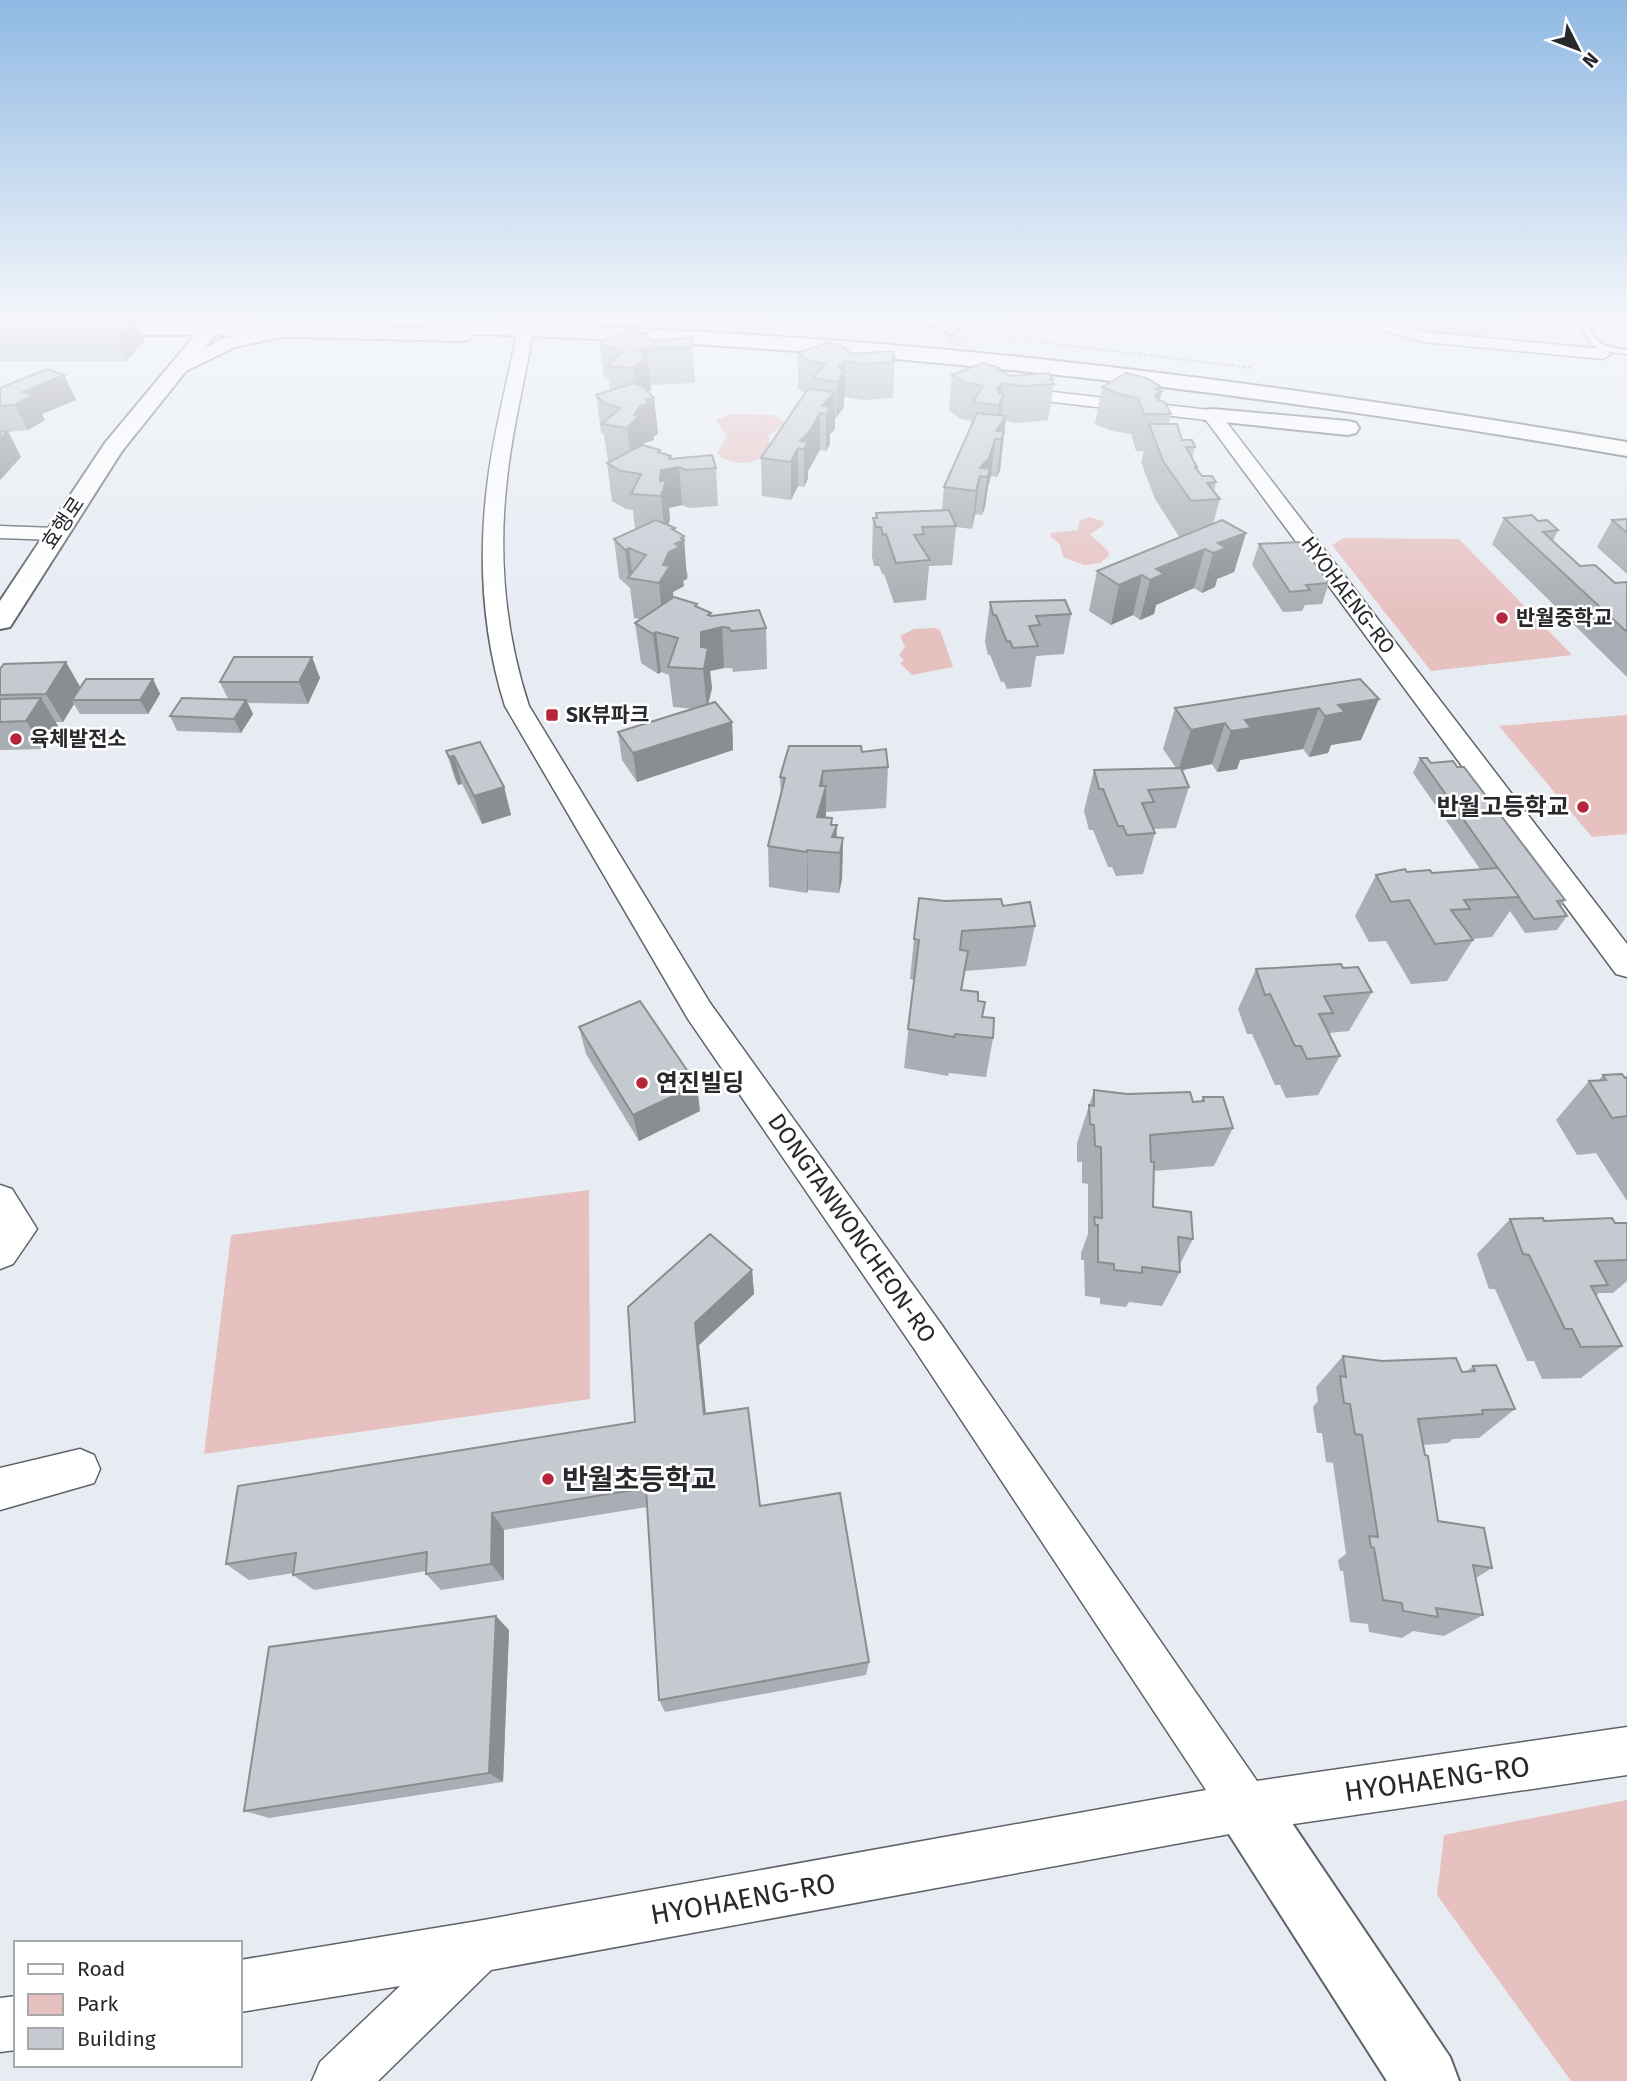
<svg xmlns="http://www.w3.org/2000/svg" width="1627" height="2081" viewBox="0 0 1627 2081" font-family="'Fira Sans','Noto Sans KR',sans-serif">
<style>
.green{fill:#e7c1c0}
.lines{fill:none;stroke-linecap:round;stroke-linejoin:round}
.street-tunnel{stroke:#c1c5cb;stroke-width:18;stroke-dasharray:18 9;stroke-linecap:butt}
.secondary-tunnel{stroke:#c1c5cb;stroke-width:22;stroke-dasharray:22 10;stroke-linecap:butt}
.lane-casing{stroke:#5f6369;stroke-width:3}
.street-casing{stroke:#5f6369;stroke-width:3}
.secondary-casing{stroke:#5f6369;stroke-width:4}
.primary-casing{stroke:#5f6369;stroke-width:4}
.path{stroke:#a5a9af;stroke-width:2.5;stroke-dasharray:3.5 2;stroke-linecap:butt}
.lane{fill:#fff;fill-rule:evenodd}
.street{fill:#fff;fill-rule:evenodd}
.secondary{fill:#fff;fill-rule:evenodd}
.primary{fill:#fff;fill-rule:evenodd}
.wall{fill:#a9aeb4}
.shaded-wall{fill:#8a8d92}
.building{fill:#c5cad1;stroke:#8a8d92;stroke-width:2}
.poi-dot{fill:#b6253b;stroke:#fff;stroke-width:2.5}
.labels{text-anchor:middle;dominant-baseline:central;stroke-width:5;stroke-linejoin:round;paint-order:stroke}
.far-street-label{font-size:21px;fill:#27292c;stroke:#fff}
.far-poi-label{font-size:21px;font-weight:bold;fill:#27292c;stroke:#fff;text-anchor:start}
.poi-label{font-size:24px;font-weight:bold;fill:#27292c;stroke:#fff;text-anchor:end}
.street-label{font-size:24px;fill:#27292c;stroke:#fff}
.near-poi-label{font-size:28px;font-weight:bold;fill:#27292c;stroke:#fff;text-anchor:start}
.near-street-label{font-size:28px;fill:#27292c;stroke:#fff}
</style>
<rect width="100%" height="100%" fill="#e7ecf3"/>
<g class="green">
<polygon points="1379,320 1491,320 1492,340 1446,335"/>
<path d="M731 414 773 415 784 421 783 425 769 435C769 440 770 447 767 451 758 467 727 466 717 453L727 437 716 420Z"/>
<polygon points="1089,517 1103,521 1104,525 1090,534 1108,551 1109,556 1100,563 1084,565 1063,557 1060,544 1051,537 1051,533 1078,530 1079,521"/>
<polygon points="1344,538 1459,539 1572,655 1431,671 1332,545"/>
<polygon points="935,628 940,630 953,667 912,675 900,663 904,660 899,655 905,647 900,636 914,629"/>
<polygon points="1627,715 1627,834 1592,837 1499,726"/>
<polygon points="589,1190 590,1399 204,1454 231,1235"/>
<polygon points="1627,1800 1627,2081 1571,2081 1437,1895 1444,1835"/>
</g>
<g class="lines">
<polyline class="street-tunnel" points="951,329 980,377"/>
<polyline class="secondary-tunnel" points="303,326 438,327"/>
<g class="lane-casing">
<g id="lane">
<polygon points="937,320 979,320 940,324"/>
<path d="M1580 320H1588C1595 346 1602 346 1627 350V354C1599 351 1588 351 1580 320Z"/>
</g>
</g>
<g class="street-casing">
<g id="street">
<polygon points="905,320 948,320 959,329 951,334 936,326 912,325"/>
<polygon points="1354,320 1381,320 1425,332 1603,349 1611,354 1603,359 1424,342 1356,323"/>
<path d="M524 332 532 337C524 384 512 431 507 479 498 555 505 633 529 706L710 1003 941 1324 1257 1781 1627 1727V1775L1246 1831 491 1970 378 2081H312L320 2062 400 1986 240 2012V1960L478 1921 1206 1790 915 1350 688 1019 505 706C482 633 478 554 488 479 494 431 507 384 516 337Z"/>
<polygon points="1009,387 1218,411 1627,944 1627,977 1616,974 1206,420 1003,396 1000,392 1003,388"/>
<polygon points="0,526 55,528 62,530 65,534 62,538 55,540 0,538"/>
<polygon points="0,1185 12,1189 37,1229 13,1264 0,1269"/>
<polygon points="80,1449 94,1455 100,1469 94,1483 0,1510 0,1468"/>
<polygon points="16,1996 16,2050 0,2052 0,1998"/>
</g>
</g>
<g class="secondary-casing">
<g id="secondary">
<path d="M438 321C638 327 839 337 1038 359 1235 380 1431 409 1627 442V456C1241 389 864 346 472 334L470 339 463 341 209 335 199 329 209 323 429 328 431 323Z"/>
<polygon points="1212,409 1348,421 1356,423 1359,428 1356,433 1348,435 1204,420 1201,415 1204,410"/>
<polygon points="1246,1777 1267,1786 1450,2057 1459,2081 1387,2081 1225,1828 1216,1807 1225,1786"/>
</g>
</g>
<g class="primary-casing">
<polygon id="primary" points="207,320 226,320 205,348 222,339 283,325 293,331 290,335 235,347 186,371 122,451 10,627 0,629 0,601 105,443 195,335 0,335 0,323 204,323"/>
</g>
<g class="path">
<polyline points="838,320 895,327"/>
<polyline points="980,335 1253,368"/>
</g>
<use href="#lane" class="lane"/>
<use href="#street" class="street"/>
<use href="#secondary" class="secondary"/>
<use href="#primary" class="primary"/>
</g>
<g class="wall">
<polygon points="0,320 135,320 144,342 126,361 0,361"/>
<polygon points="647,334 648,337 654,341 692,337 695,383 650,385 650,392 649,393 654,398 658,434 654,436 654,440 644,443 643,445 661,452 671,459 716,468 718,506 689,508 682,505 669,508 670,520 668,525 675,528 688,576 687,579 683,581 684,586 673,592 673,598 711,613 711,616 766,628 767,669 733,672 732,668 724,668 710,671 712,688 708,704 732,722 733,750 637,782 622,760 618,732 694,709 673,707 669,675 661,672 658,674 641,663 635,623 640,619 634,618 630,588 619,578 614,539 635,529 633,510 626,509 612,501 607,463 610,461 608,461 604,435 601,432 596,395 610,390 609,380 604,376 599,341"/>
<polygon points="846,349 853,354 895,357 893,398 862,400 845,397 844,398 844,407 836,418 835,418 835,429 830,434 830,444 826,451 820,450 808,471 808,479 804,487 798,486 791,500 762,496 761,458 805,393 798,389 798,353"/>
<polygon points="1000,371 1010,376 1053,379 1052,382 1054,384 1048,420 1017,423 1006,421 1000,470 997,477 991,476 988,487 985,507 982,515 975,514 972,529 956,527 952,565 929,566 926,600 894,603 884,574 882,574 879,566 874,566 872,557 873,518 875,518 876,513 942,510 944,487 970,428 971,421 961,419 949,411 952,375"/>
<polygon points="64,375 76,400 42,414 45,420 28,430 8,432 21,457 0,480 0,388"/>
<polygon points="1160,386 1159,390 1162,391 1159,401 1171,414 1169,424 1182,440 1195,447 1192,458 1197,467 1197,469 1202,476 1216,482 1214,492 1220,499 1213,524 1246,533 1234,572 1217,579 1215,587 1202,593 1194,588 1156,605 1154,614 1140,620 1133,615 1111,625 1089,611 1097,571 1180,538 1155,499 1141,462 1144,451 1136,451 1131,434 1112,431 1095,424 1102,387"/>
<polygon points="1504,518 1538,521 1558,530 1553,541 1580,566 1615,583 1627,582 1627,677 1492,544"/>
<polygon points="1627,519 1627,574 1597,547 1612,520"/>
<polygon points="1259,544 1329,583 1322,604 1305,605 1302,611 1283,612 1252,565"/>
<polygon points="990,602 1071,614 1064,654 1036,656 1031,687 1007,689 1004,682 1001,682 990,655 988,655 985,642"/>
<polygon points="312,657 320,678 308,704 248,703 253,714 241,733 177,731 170,716 228,699 220,682"/>
<polygon points="0,669 81,687 153,679 160,694 148,714 80,714 74,704 63,722 55,722 58,726 44,749 0,750"/>
<polygon points="1360,679 1361,740 1331,745 1328,753 1309,757 1303,749 1240,760 1237,769 1217,772 1212,764 1182,770 1189,787 1176,828 1154,829 1155,833 1143,874 1116,876 1112,867 1108,867 1093,830 1089,830 1084,811 1094,770 1176,768 1163,749 1175,708"/>
<polygon points="446,751 504,787 511,815 482,824 462,784 458,785 455,779"/>
<polygon points="862,752 888,767 886,808 826,812 826,817 832,825 837,837 843,838 842,879 839,893 808,890 807,893 769,887 768,846 781,795 780,777"/>
<polygon points="1420,758 1431,763 1565,900 1561,907 1567,916 1557,930 1525,933 1510,911 1492,937 1472,939 1473,940 1447,981 1411,984 1386,941 1369,942 1355,916 1376,875 1407,872 1432,873 1480,869 1413,773"/>
<polygon points="1003,906 1035,926 1026,966 965,971 962,990 978,1001 982,1017 993,1038 986,1077 949,1073 948,1076 904,1068 914,980 910,979 914,939"/>
<polygon points="1343,968 1372,992 1349,1031 1329,1033 1340,1056 1318,1095 1286,1098 1280,1085 1275,1085 1252,1034 1247,1034 1238,1009 1256,969"/>
<polygon points="579,1027 700,1111 639,1141 586,1054"/>
<polygon points="1603,1075 1627,1077 1627,1201 1596,1153 1577,1155 1556,1120 1589,1081 1599,1080"/>
<polygon points="1094,1090 1193,1102 1201,1101 1203,1097 1233,1128 1214,1166 1154,1171 1153,1207 1193,1239 1179,1266 1180,1272 1162,1306 1129,1302 1126,1307 1100,1304 1100,1298 1085,1296 1084,1260 1081,1260 1081,1253 1088,1234 1088,1184 1082,1183 1082,1162 1077,1162 1077,1143"/>
<polygon points="1510,1219 1544,1221 1627,1223 1627,1281 1613,1293 1599,1293 1596,1296 1622,1346 1581,1378 1542,1379 1534,1361 1527,1361 1495,1289 1489,1289 1477,1254"/>
<polygon points="752,1270 754,1294 699,1345 706,1414 760,1506 869,1662 866,1675 665,1712 659,1700 647,1507 504,1530 504,1580 441,1590 426,1574 426,1571 314,1590 293,1575 294,1573 249,1580 226,1564 635,1422"/>
<polygon points="1343,1356 1462,1372 1466,1372 1473,1366 1515,1409 1479,1438 1453,1439 1448,1443 1423,1445 1438,1521 1492,1568 1476,1578 1483,1615 1444,1636 1413,1631 1402,1638 1369,1632 1368,1624 1350,1622 1343,1571 1340,1571 1338,1560 1346,1554 1333,1463 1326,1462 1322,1433 1317,1433 1313,1407 1318,1401 1316,1387"/>
<polygon points="509,1630 503,1782 269,1818 244,1811"/>
</g>
<g class="shaded-wall">
<polygon points="132,320 135,320 144,342 126,361 116,337"/>
<polygon points="846,347 845,397 844,398 844,407 836,418 837,382 843,348"/>
<polygon points="641,349 642,360 643,355 647,352 651,388 650,392 649,393 654,398 658,434 654,436 654,440 644,443 632,465 627,428 640,406 638,404 634,368 639,351"/>
<polygon points="1000,368 998,388 1003,383 1001,400 1004,394 1000,425 1006,416 1000,470 997,477 1001,439 995,439 991,476 988,487 985,507 982,515 987,477 980,476 975,514 972,529 976,491 980,468 995,440 999,405 994,406 998,369"/>
<polygon points="64,375 76,400 42,414 45,420 28,430 15,405 23,392"/>
<polygon points="1160,386 1159,392 1162,391 1156,414 1155,389"/>
<polygon points="835,392 835,429 830,434 830,444 826,451 826,414 822,406"/>
<polygon points="820,413 820,450 808,471 808,479 804,487 804,449 800,441"/>
<polygon points="8,431 21,457 0,480 0,439"/>
<polygon points="798,448 798,486 791,500 791,462"/>
<polygon points="660,450 662,470 669,458 671,456 672,468 679,467 682,505 669,508 670,520 665,535 661,496 658,452"/>
<polygon points="675,528 676,543 681,538 684,536 687,579 683,581 684,586 673,592 674,606 663,623 659,583 672,529"/>
<polygon points="1246,533 1234,572 1217,579 1215,587 1202,593 1213,553 1218,543"/>
<polygon points="629,548 633,579 629,579 625,550"/>
<polygon points="1205,549 1194,588 1156,605 1154,614 1140,620 1150,580 1156,569"/>
<polygon points="1142,575 1133,615 1111,625 1119,585"/>
<polygon points="711,613 712,629 722,627 724,668 710,671 712,688 707,710 701,647 701,632 708,615"/>
<polygon points="656,632 661,672 658,674 653,634"/>
<polygon points="312,657 320,678 308,704 299,682"/>
<polygon points="66,662 82,690 72,700 74,704 63,722 46,694"/>
<polygon points="153,679 160,694 148,714 140,700"/>
<polygon points="41,698 58,726 44,749 26,721"/>
<polygon points="1379,699 1361,740 1331,745 1328,753 1309,757 1325,716 1338,705"/>
<polygon points="246,700 253,714 241,733 234,719"/>
<polygon points="1319,708 1303,749 1240,760 1237,769 1217,772 1231,731 1245,720"/>
<polygon points="732,722 733,750 637,782 633,753"/>
<polygon points="1225,723 1212,764 1178,771 1191,730"/>
<polygon points="454,756 462,784 458,785 449,757"/>
<polygon points="823,771 823,796 826,786 826,827 817,817 820,786"/>
<polygon points="504,787 511,815 482,824 474,796"/>
<polygon points="837,825 836,852 832,837"/>
<polygon points="843,838 842,879 839,893 840,853"/>
<polygon points="807,850 808,890 807,893"/>
<polygon points="697,1085 700,1111 639,1141 633,1115"/>
<polygon points="752,1270 754,1294 699,1345 708,1435 704,1414 695,1323"/>
<polygon points="492,1513 504,1530 504,1580 491,1564"/>
<polygon points="496,1616 509,1630 503,1782 489,1773"/>
</g>
<g class="building">
<polygon points="0,320 132,320 116,337 0,337"/>
<polygon points="633,329 647,334 645,335 654,341 692,337 693,347 641,349 639,351 647,352 643,355 647,356 634,368 607,366 624,351 608,347 599,341"/>
<polygon points="830,342 846,347 843,348 853,354 892,351 895,357 892,357 894,362 864,364 846,361 839,366 840,370 844,371 837,382 813,378 825,364 808,360 798,353"/>
<polygon points="983,363 1000,368 998,369 1010,376 1048,373 1053,379 1050,379 1054,384 1022,386 1003,383 997,389 999,393 1004,394 999,405 973,402 983,386 965,382 952,375"/>
<polygon points="47,369 64,375 23,392 32,395 15,405 0,406 0,388"/>
<polygon points="1126,373 1146,378 1160,386 1155,389 1162,391 1155,395 1157,400 1165,402 1171,414 1144,414 1138,398 1119,394 1102,387"/>
<polygon points="634,383 648,389 646,390 654,398 646,400 650,403 640,406 634,415 639,416 627,428 602,424 620,408 604,403 596,395"/>
<polygon points="808,389 835,392 822,406 830,407 826,414 820,413 810,431 800,441 808,442 804,449 798,448 791,462 761,458"/>
<polygon points="977,413 1006,416 996,431 1004,432 1001,439 995,439 989,458 980,468 990,469 987,477 980,476 976,491 944,487"/>
<polygon points="1149,424 1177,424 1182,440 1192,440 1195,447 1186,447 1197,467 1195,467 1202,476 1212,476 1216,482 1207,483 1220,499 1191,501 1163,461"/>
<polygon points="8,431 0,439 0,432"/>
<polygon points="642,445 660,450 658,452 671,456 669,458 671,459 712,455 716,468 686,470 679,467 661,470 660,481 666,481 661,496 631,494 641,474 621,471 607,463"/>
<polygon points="949,510 956,526 922,527 924,534 914,535 930,560 896,563 886,534 883,535 881,527 876,527 873,518 877,518 876,513"/>
<polygon points="1532,515 1538,521 1547,520 1558,530 1543,532 1580,566 1595,565 1615,583 1627,582 1627,632 1504,518"/>
<polygon points="1627,519 1627,533 1612,520"/>
<polygon points="656,520 675,528 672,529 684,536 681,538 684,540 675,544 680,547 669,552 663,565 670,566 659,583 628,578 646,555 629,548 625,550 614,539"/>
<polygon points="1222,520 1246,533 1218,543 1226,548 1213,553 1205,549 1156,569 1164,574 1150,580 1142,575 1119,585 1097,571"/>
<polygon points="1299,542 1329,583 1306,585 1310,590 1290,592 1259,544"/>
<polygon points="674,597 697,604 695,606 711,613 708,615 711,616 759,610 766,628 731,631 729,628 722,627 701,632 701,647 708,648 704,669 668,667 678,638 656,632 653,634 635,623"/>
<polygon points="1065,600 1071,614 1036,616 1040,625 1029,626 1038,646 1013,648 1010,641 1007,642 996,615 993,615 990,602"/>
<polygon points="234,657 312,657 299,682 220,682"/>
<polygon points="66,662 46,694 0,695 0,669 4,664"/>
<polygon points="86,679 153,679 140,700 72,700"/>
<polygon points="1360,679 1379,699 1338,705 1345,712 1325,716 1319,708 1245,720 1251,728 1231,731 1225,723 1191,730 1175,708"/>
<polygon points="41,698 26,721 0,722 0,699"/>
<polygon points="182,698 246,700 234,719 170,716"/>
<polygon points="715,702 732,722 633,753 618,732"/>
<polygon points="480,742 504,787 474,796 454,756 449,757 446,751"/>
<polygon points="789,746 861,746 862,752 886,749 888,767 823,771 820,786 826,786 817,817 832,818 831,825 837,825 832,837 843,838 840,853 807,850 807,852 768,846 785,778 780,777"/>
<polygon points="1420,758 1427,758 1431,763 1453,761 1457,767 1464,767 1565,900 1557,901 1567,916 1534,919"/>
<polygon points="1181,768 1189,787 1148,790 1154,802 1142,803 1155,833 1127,835 1123,826 1118,826 1103,789 1099,789 1094,770"/>
<polygon points="1498,868 1519,897 1464,900 1470,909 1451,910 1473,940 1435,944 1409,900 1391,902 1376,875 1405,869 1407,872 1430,870 1432,873"/>
<polygon points="919,898 945,901 1001,899 1003,906 1030,902 1035,926 962,931 960,950 968,951 961,990 978,992 978,1001 985,1002 982,1017 994,1018 993,1038 955,1034 954,1037 908,1029 919,940 914,939"/>
<polygon points="1341,964 1343,968 1358,967 1372,992 1324,996 1333,1013 1319,1014 1340,1056 1307,1059 1301,1046 1295,1046 1270,994 1265,995 1256,969"/>
<polygon points="640,1001 697,1085 633,1115 579,1027"/>
<polygon points="1622,1074 1625,1078 1627,1077 1627,1116 1612,1118 1589,1081 1606,1080 1603,1075"/>
<polygon points="1094,1090 1127,1094 1190,1092 1193,1102 1204,1101 1203,1097 1223,1097 1233,1128 1150,1135 1151,1162 1154,1162 1153,1207 1191,1212 1193,1239 1178,1237 1180,1272 1142,1267 1142,1273 1114,1270 1114,1264 1098,1262 1098,1225 1095,1225 1094,1217 1102,1218 1101,1147 1095,1146 1094,1125 1090,1124 1089,1105 1094,1106"/>
<polygon points="1543,1218 1544,1221 1612,1218 1615,1223 1627,1223 1627,1260 1595,1261 1608,1285 1591,1286 1622,1346 1581,1347 1572,1329 1565,1329 1529,1255 1523,1254 1510,1219"/>
<polygon points="710,1234 752,1270 695,1323 704,1414 748,1408 760,1506 840,1493 869,1662 659,1700 646,1488 492,1513 491,1564 426,1574 427,1552 293,1575 296,1553 226,1564 238,1486 635,1422 628,1307"/>
<polygon points="1343,1356 1382,1361 1456,1358 1462,1372 1475,1371 1473,1366 1496,1365 1515,1409 1482,1410 1483,1414 1418,1419 1425,1455 1428,1456 1438,1521 1484,1528 1492,1568 1473,1565 1483,1615 1436,1608 1438,1617 1403,1611 1402,1603 1383,1600 1374,1548 1371,1547 1369,1536 1378,1537 1362,1435 1355,1434 1350,1404 1344,1403 1340,1376 1346,1377"/>
<polygon points="496,1616 489,1773 244,1811 269,1647"/>
</g>
<linearGradient id="sky" x2="0" y2="1"><stop stop-color="#8fb9e3"/><stop offset="0.52" stop-color="#f4f6fa"/><stop offset="1" stop-color="#f4f6fa" stop-opacity="0"/></linearGradient>
<rect width="1627" height="612" fill="url(#sky)"/>
<g class="poi-dot">
<circle cx="1502" cy="618" r="7"/>
<rect x="545" y="708" width="14" height="14" rx="3.5"/>
<circle cx="16" cy="739" r="7"/>
<circle cx="1583" cy="807" r="7"/>
<circle cx="642" cy="1083" r="7"/>
<circle cx="548" cy="1479" r="7"/>
</g>
<g class="labels">
<g class="far-street-label">
<text transform="translate(63 523) rotate(-56)">효행로</text>
<text transform="translate(1348 595) rotate(53)">HYOHAENG-RO</text>
</g>
<g class="far-poi-label">
<text x="1516" y="618">반월중학교</text>
<text x="566" y="715">SK뷰파크</text>
<text x="30" y="739">육체발전소</text>
</g>
<g class="poi-label">
<text x="1569" y="807">반월고등학교</text>
<text x="656" y="1083" text-anchor="start">연진빌딩</text>
</g>
<g class="street-label">
<text transform="translate(852 1228) rotate(55)">DONGTANWONCHEON-RO</text>
</g>
<g class="near-poi-label">
<text x="562" y="1479">반월초등학교</text>
</g>
<g class="near-street-label">
<text transform="translate(1437 1779) rotate(-8)">HYOHAENG-RO</text>
<text transform="translate(743 1899) rotate(-10)">HYOHAENG-RO</text>
</g>
</g>
<rect x="14" y="1941" width="228" height="126" fill="#ffffff" stroke="#a9a9ab" stroke-width="2"/>
<rect x="28" y="1964" width="35" height="10" fill="#ffffff" stroke="#a9a9ab" stroke-width="2"/>
<text x="77" y="1976" font-size="21" fill="#27292c">Road</text>
<rect x="28" y="1994" width="35" height="21" fill="#e7c1c0" stroke="#a9a9ab" stroke-width="2"/>
<text x="77" y="2011" font-size="21" fill="#27292c">Park</text>
<rect x="28" y="2028" width="35" height="21" fill="#c5cad1" stroke="#a9a9ab" stroke-width="2"/>
<text x="77" y="2046" font-size="21" fill="#27292c">Building</text>
<g transform="translate(1578 49) rotate(132)" stroke="#ffffff" stroke-width="5" paint-order="stroke">
<path d="M0-5L12 26L0 18L-12 26Z" fill="#27292c"/>
<text y="-10" font-size="19" font-weight="bold" text-anchor="middle" fill="#27292c">N</text>
</g>
</svg>
